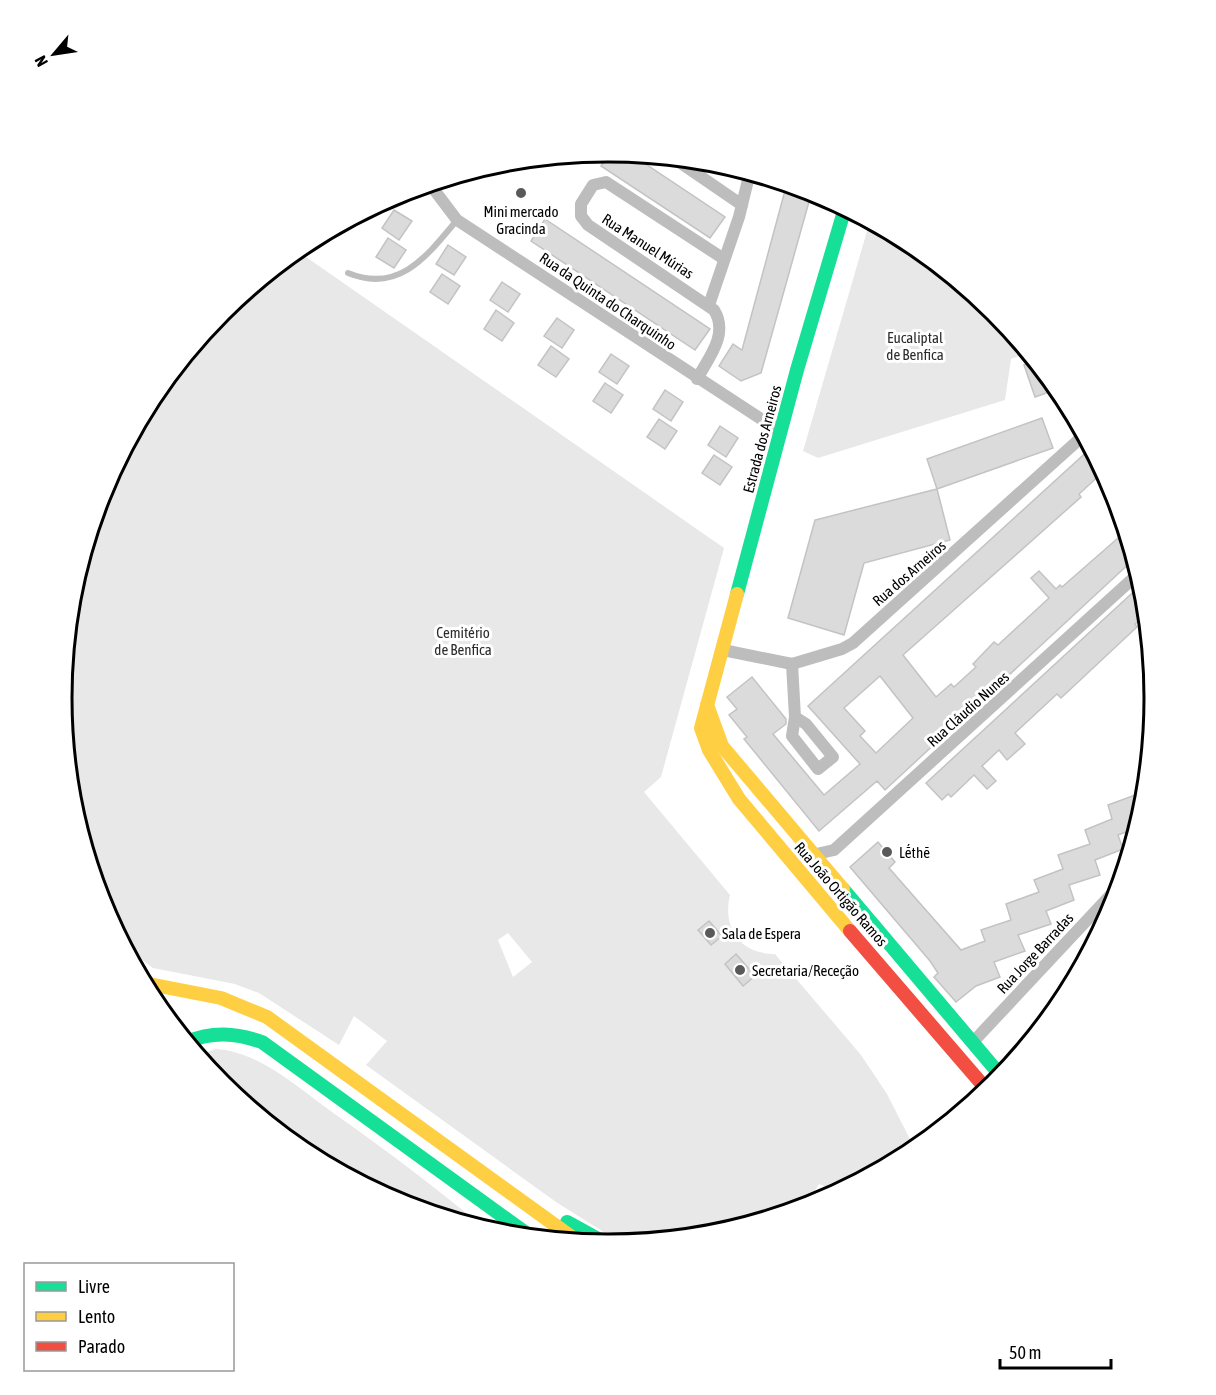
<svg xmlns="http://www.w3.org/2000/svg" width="1216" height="1395" viewBox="0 0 1216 1395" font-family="'Asap Condensed',sans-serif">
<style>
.green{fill:#e8e8e8;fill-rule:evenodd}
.building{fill:#dbdbdb;stroke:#c3c3c3;stroke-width:1.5;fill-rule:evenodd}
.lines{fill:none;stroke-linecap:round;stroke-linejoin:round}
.lane{stroke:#bdbdbd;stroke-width:6}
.street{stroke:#bdbdbd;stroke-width:12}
.fast{stroke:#16e098;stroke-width:14}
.slow{stroke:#ffcf43;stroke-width:14}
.jam{stroke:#f24e42;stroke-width:14}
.poi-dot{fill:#595959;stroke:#fff;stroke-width:2}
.labels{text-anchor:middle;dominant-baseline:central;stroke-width:6;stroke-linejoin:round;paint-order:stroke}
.poi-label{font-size:15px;fill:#000;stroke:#fff;text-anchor:start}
.street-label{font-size:15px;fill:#000;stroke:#fff}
.park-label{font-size:15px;fill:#2c2c2c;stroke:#fff}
.rim{fill:none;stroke:#000;stroke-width:3}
</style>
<rect width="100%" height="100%" fill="#fff"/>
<g class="green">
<path d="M870 221C930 253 988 297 1028 353L1011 359 1005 400 818 458 803 451Z"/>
<path d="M296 250 724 548 661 777 644 792 730 895C722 928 740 954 775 954L861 1055 887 1094 915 1149 911 1152 837 1192 819 1184 805 1206 714 1234 621 1243 556 1202 366 1065 387 1041 354 1016 339 1045 259 993 235 984 153 968 125 947 103 906 72 804 62 697 72 591 103 488 154 394 222 311ZM508 933 532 962 513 977 498 940Z"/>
<path d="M216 1049C260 1052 297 1087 332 1112 385 1149 436 1188 486 1229L399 1202 304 1152 221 1084 198 1055Z"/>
</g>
<g class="building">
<polygon points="610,151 629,153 725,217 710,238 601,166"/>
<polygon points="787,183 812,191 761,373 741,381 719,366 733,344 742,350"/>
<polygon points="394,210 412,221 399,240 382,228"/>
<polygon points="545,219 710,329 695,350 531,241"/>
<polygon points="388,238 406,250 394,268 376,257"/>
<polygon points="448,245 466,257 454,275 436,264"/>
<polygon points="442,274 460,286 448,304 430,292"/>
<polygon points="502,282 520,294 508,312 490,300"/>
<polygon points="496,310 514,323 502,341 484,329"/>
<polygon points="557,318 574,330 562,348 544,336"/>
<polygon points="551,346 569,359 556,377 538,365"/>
<polygon points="611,354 629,366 617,384 599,372"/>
<polygon points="1035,361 1040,367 1058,389 1035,397 1024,365"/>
<polygon points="605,383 623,395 611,413 593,401"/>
<polygon points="665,390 683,402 671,421 653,409"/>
<polygon points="1042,418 1053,448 937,489 927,459"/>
<polygon points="659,419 677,431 665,449 647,437"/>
<polygon points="720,426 738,438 726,457 708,445"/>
<path d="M1091 448 1104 471 1079 494 1081 497 903 655 936 697 951 684 954 687 976 667 973 664 994 642 998 645 1049 598 1031 578 1039 571 1056 589 1060 585 1062 587 1126 531 1134 559 885 790 877 781 819 831 744 739 747 737 729 715 737 709 727 697 752 677 786 719V724L773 734 824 795 860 764 808 706ZM880 676 913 718 876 753 860 736 865 731 844 708Z"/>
<polygon points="714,455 732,467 720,485 702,473"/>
<polygon points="937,489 950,540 864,563 844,635 788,618 815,520"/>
<polygon points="1142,584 1146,614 1135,624 1137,627 1061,698 1057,694 1015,733 1025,744 1007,760 999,750 982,766 996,781 987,789 974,775 951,797 948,794 942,800 926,783"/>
<polygon points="1138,794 1143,807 1137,828 1118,835 1123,849 1095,860 1100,875 1069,885 1074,900 1046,911 1051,924 1018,935 1025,951 994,962 1000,977 976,986 956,1002 934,977 938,973 930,961 850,867 878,842 895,862 889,868 961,950 985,941 981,930 1011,920 1006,904 1039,892 1034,880 1063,869 1058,855 1090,844 1085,830 1112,819 1108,805"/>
<polygon points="709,921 722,936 711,945 698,930"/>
<polygon points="736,954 755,976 743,986 725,964"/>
</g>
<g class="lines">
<path class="lane" d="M348 273C399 294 427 256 457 220"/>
<g class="street">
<polyline points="672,157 742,205"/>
<polyline points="429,183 457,220 781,432"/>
<polyline points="709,305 739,217 750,172"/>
<path d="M697 379C709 357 729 334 714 310L588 225 581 216V204L593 185 606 182 724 259"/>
<polyline points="723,650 792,664 842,649 853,643 1084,435"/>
<polyline points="792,664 795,717 792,736 818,769 833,757 806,724 795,717"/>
<polyline points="812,855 834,850 1139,573"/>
<polyline points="973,1042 1119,886"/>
</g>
<g class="fast">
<polyline points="737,594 797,370 845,208"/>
<polyline points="843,889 1001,1076"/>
<path d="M187 1042C212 1031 236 1033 262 1042L530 1236"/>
<polyline points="567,1222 607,1244"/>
</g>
<g class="slow">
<polyline points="737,594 701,728 709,750 739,799 850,931"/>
<polyline points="707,705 722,746 843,889"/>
<polyline points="144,983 221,998 267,1017 577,1241"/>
</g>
<polyline class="jam" points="850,931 987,1090"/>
</g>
<g class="poi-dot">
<circle cx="521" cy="193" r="6"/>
<circle cx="887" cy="852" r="6"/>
<circle cx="710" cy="933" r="6"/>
<circle cx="740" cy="970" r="6"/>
</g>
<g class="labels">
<g class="poi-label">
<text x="521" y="211" text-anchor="middle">Mini mercado<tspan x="521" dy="17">Gracinda</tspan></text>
<text x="899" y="852">Lḗthē</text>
<text x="722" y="933">Sala de Espera</text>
<text x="752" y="970">Secretaria/Receção</text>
</g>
<g class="street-label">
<text transform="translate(648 246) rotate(33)">Rua Manuel Múrias</text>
<text transform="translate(608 301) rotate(34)">Rua da Quinta do Charquinho</text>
<text transform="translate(762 439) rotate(-75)">Estrada dos Arneiros</text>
<text transform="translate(909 573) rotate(-41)">Rua dos Arneiros</text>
<text transform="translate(968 709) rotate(-42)">Rua Cláudio Nunes</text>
<text transform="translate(841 894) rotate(49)">Rua João Ortigão Ramos</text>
<text transform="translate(1035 953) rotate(-47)">Rua Jorge Barradas</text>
</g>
<g class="park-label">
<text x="915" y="337">Eucaliptal<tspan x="915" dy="17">de Benfica</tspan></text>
<text x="463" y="632">Cemitério<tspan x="463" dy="17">de Benfica</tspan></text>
</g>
</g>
<path d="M0 0H1216V1395H0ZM72 698a536 536 0 1 1 1072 0a536 536 0 1 1-1072 0Z" fill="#fff" fill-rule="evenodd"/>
<path class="rim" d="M72 698a536 536 0 1 1 1072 0a536 536 0 1 1-1072 0Z"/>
<rect x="24" y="1263" width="210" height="108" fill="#ffffff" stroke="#999999" stroke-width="1.5"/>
<rect x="36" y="1282" width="30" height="9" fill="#16e098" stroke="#999999" stroke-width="1.5"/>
<text x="78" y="1293" font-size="18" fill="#000000">Livre</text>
<rect x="36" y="1312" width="30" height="9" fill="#ffcf43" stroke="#999999" stroke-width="1.5"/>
<text x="78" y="1323" font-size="18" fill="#000000">Lento</text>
<rect x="36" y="1342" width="30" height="9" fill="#f24e42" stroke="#999999" stroke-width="1.5"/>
<text x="78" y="1353" font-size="18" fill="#000000">Parado</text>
<g transform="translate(54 54) rotate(241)" stroke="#ffffff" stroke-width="4.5" paint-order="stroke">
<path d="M0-4.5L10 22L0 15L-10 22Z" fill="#000000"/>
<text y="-9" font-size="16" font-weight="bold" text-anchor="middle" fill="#000000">N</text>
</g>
<path d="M1000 1359v9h111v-9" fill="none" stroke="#000000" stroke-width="3"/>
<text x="1009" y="1359" font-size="18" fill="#000000" stroke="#ffffff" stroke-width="4.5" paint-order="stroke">50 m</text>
</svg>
